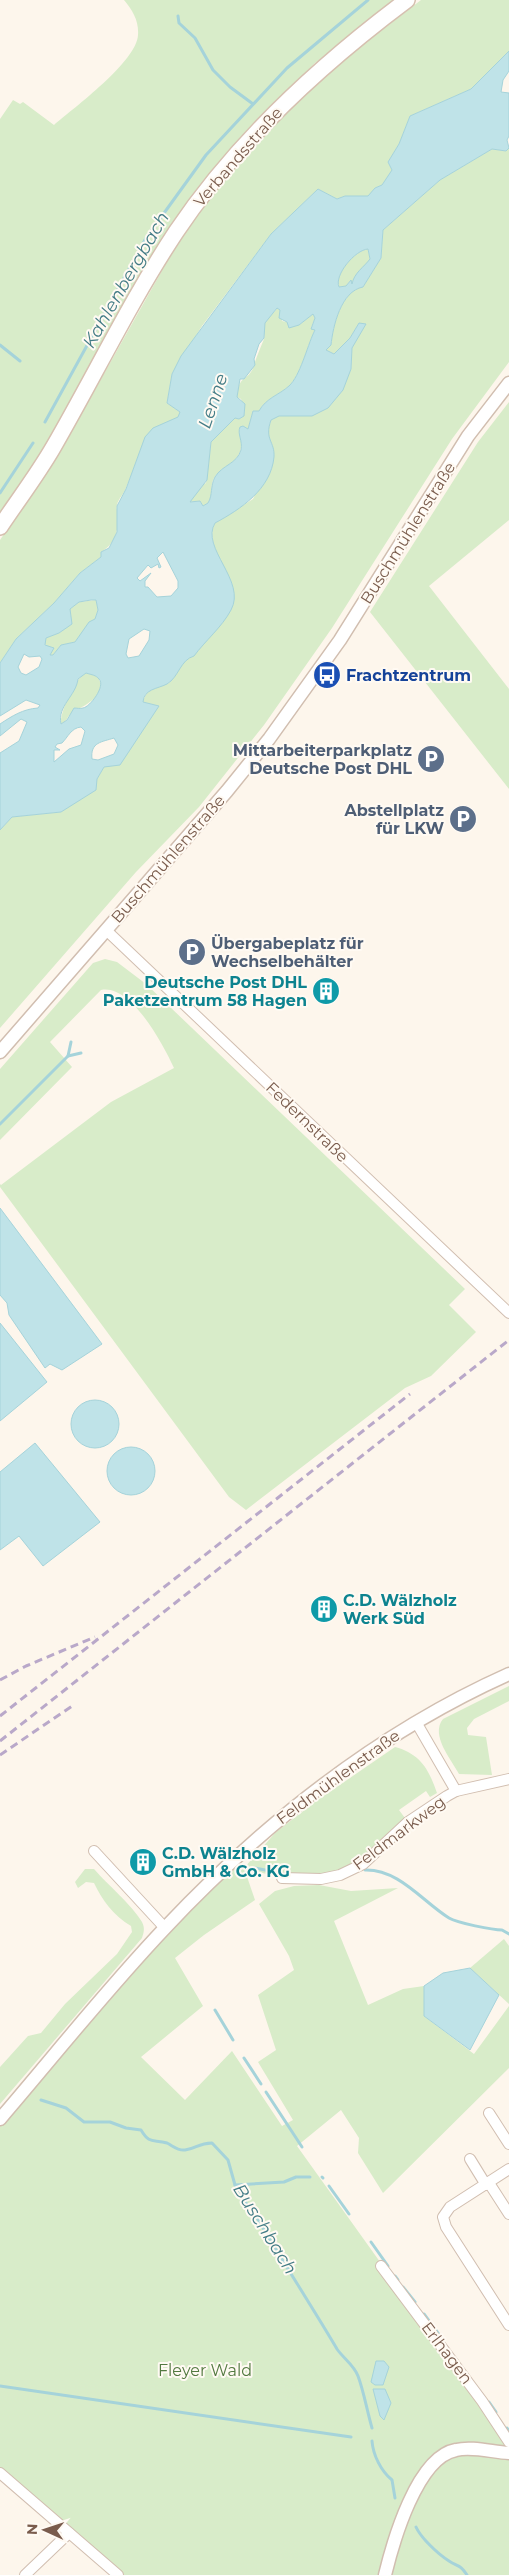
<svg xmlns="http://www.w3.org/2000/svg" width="509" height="2575" viewBox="0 0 509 2575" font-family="Montserrat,sans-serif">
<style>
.green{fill:#d8ecc9}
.water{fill:#bfe3e8;stroke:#a5d3da;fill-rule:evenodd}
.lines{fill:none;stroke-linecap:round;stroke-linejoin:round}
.stream{stroke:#a5d3da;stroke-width:3}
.minor-casing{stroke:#d1beb0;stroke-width:12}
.tertiary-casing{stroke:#d1beb0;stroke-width:15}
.secondary-casing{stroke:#d6c0b0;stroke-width:18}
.minor{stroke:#fff;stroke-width:10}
.tertiary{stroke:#fff;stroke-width:12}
.secondary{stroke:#fff;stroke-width:15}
.rail{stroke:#b9a8c9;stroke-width:3;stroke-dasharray:8 5;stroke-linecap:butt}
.labels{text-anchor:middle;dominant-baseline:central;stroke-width:4;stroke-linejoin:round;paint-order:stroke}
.street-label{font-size:16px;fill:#7a5c4d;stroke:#fffaf3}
.transit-label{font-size:16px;font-weight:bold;fill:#164399;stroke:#fffaf3;text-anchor:start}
.service-label{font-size:16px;font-weight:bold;fill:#4e5e75;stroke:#fffaf3;text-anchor:end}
.culture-label{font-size:16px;font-weight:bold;fill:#0d838f;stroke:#fffaf3;text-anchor:start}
.park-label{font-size:16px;fill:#537a41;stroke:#fffaf3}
.water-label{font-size:18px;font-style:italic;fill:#437c86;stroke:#fffaf3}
</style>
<rect width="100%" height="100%" fill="#fdf6ec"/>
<g class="green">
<path d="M124 0H397L315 63 236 143 203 183 50 440 0 516V119L13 100 20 104 23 102 54 125C74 108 137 61 138 35 139 21 133 11 124 0Z"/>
<path d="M421 0H509V51L471 89 410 116 399 144 388 162 392 170 382 185 375 188 368 197 345 196 337 199 318 189 271 234 202 326 172 374 167 403 180 412 178 418C136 438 143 451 126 488 124 494 118 499 117 505 116 509 118 513 118 517 118 532 115 544 101 552V557L80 573 54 603 16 639 0 663V540L61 450 182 235 214 191 245 156 326 73Z"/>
<path d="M509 148V362L452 439 332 628 264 725 199 807 136 872 0 1028V830L12 817 61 812 97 779 104 767 159 706 142 702 148 691 169 683 232 584C225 568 205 540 215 523L253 499 274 455 267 432 271 420 351 369 352 348 359 323 350 338 334 354 325 350 331 345C333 326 341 291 363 287L381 258 383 230 440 180 492 149 506 151Z"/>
<path d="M368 249 370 260C365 268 354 273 352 284L351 285 350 281 346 286 339 287C334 275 355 250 368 249Z"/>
<path d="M277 308 280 310 282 321 299 325 313 314 315 318 311 328 315 330 314 332C307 347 300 376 289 386 279 395 266 398 259 411H253L248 429 241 435C245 467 222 461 213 480 210 488 213 496 208 503L203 506 200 501 189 502 199 487 206 483 211 442 235 418 239 419C248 414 244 408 241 399L237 397C238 375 248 381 253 368 256 358 260 349 264 339 265 335 263 328 265 323 267 317 274 314 277 308Z"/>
<polygon points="509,402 509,520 429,586 509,689 509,789 370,612 478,442"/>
<polygon points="96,600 98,610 95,619 75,642 61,645 53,655 50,655 53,647 47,647 44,642 46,638 59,633 71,624 70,609 79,602"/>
<path d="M86 673 94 674 99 679C107 697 82 706 72 713 66 717 68 721 61 724 59 714 76 676 86 673Z"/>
<path d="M105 959 117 962 146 984 465 1289 449 1305 476 1332 431 1376 405 1388 246 1510 229 1497 0 1187V1184L1 1185 111 1102 174 1068C163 1044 131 984 101 990L50 1042 72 1067 0 1140V1069L93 963Z"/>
<path d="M509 1686V1701L474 1719 467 1728 468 1735 486 1737 492 1775 459 1774C451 1759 430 1735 443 1719Z"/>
<path d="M395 1747C421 1754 429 1770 437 1793L430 1797 426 1791 399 1810 408 1822 376 1853 340 1875 282 1878 244 1868 255 1900 204 1935 175 1958 203 2006 141 2057 185 2100 232 2051 282 2126 293 2120 258 2062 276 2050 258 1995 294 1970 289 1956 259 1904 275 1891 294 1886 319 1885 351 1891 398 1888 334 1921 368 2005 403 1989 424 1986V2016L474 2054 509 2006V2068L383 2193 358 2153 359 2138 341 2110 297 2146 509 2442V2575H124L0 2468V2119L234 1859 244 1868 276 1832 315 1802Z"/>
<path d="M85 1869H94C108 1885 132 1905 142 1922 145 1928 144 1932 142 1938L0 2104V2067L28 2036 41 2033 65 2004 117 1954 132 1932 131 1926C114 1916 102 1900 94 1883L86 1882 78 1888 75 1882Z"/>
<polygon points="504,1939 509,1946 509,2004 470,1968"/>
</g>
<g class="water">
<path d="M509 51V71L503 80 501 92 509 93V136L507 140 509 148 506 151 492 149 440 180 383 230 381 258 363 287C341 291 333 326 331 345L326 350 334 354 350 338 359 323 366 324 352 348 351 369 343 390 328 408 312 416H279L271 420C264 440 275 441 274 457 271 489 241 509 215 523 200 548 247 581 231 610 222 627 205 641 194 656 180 660 179 677 167 684 157 689 144 689 143 702L159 706 120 765 104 767 97 779 96 790 61 812 12 817 0 830V753L19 741 27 722 21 719 0 736V724C12 716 23 709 38 708L40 705 26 700 0 716V663L16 639 54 603 80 573 101 557V552L109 548 117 532V506L126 489 145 437 153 428 178 417 180 412 167 403 172 374 181 356 271 234 318 189 337 199 345 196H368L375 188 382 185 392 170 388 162 399 144 410 116 471 89ZM368 249 370 259C364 267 354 273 352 284L351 280 346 286 339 287C334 275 355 250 368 249ZM277 308 280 310 279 318 287 322 289 328 299 325 313 314 315 318 311 329 315 330 314 332C307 347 300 376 289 386 279 395 266 398 259 411H253L248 429 243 426 240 427C237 434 243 441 241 450 237 464 222 465 215 477 210 486 213 495 208 503L203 506 200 501 190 502 207 480 211 442 235 418 239 419 244 416 245 404 237 397 240 379H244L255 365 254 359 259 344 264 338 265 323ZM163 552 178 581V588L171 596 157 597 148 587H145V581L151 573 140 581 137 578 148 565 151 568 158 564 159 568 161 567 157 558ZM91 600H96L98 610 95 619 89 622 75 642 61 645 53 655H50L54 648 45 645 46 638 59 633 72 624 70 609 79 602ZM144 629 150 631 149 640 139 656 128 658 126 654 129 639ZM24 654 29 657 40 656 42 659 39 667 26 675 21 673 18 667ZM86 673C92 675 96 675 99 679 106 686 90 707 83 708 80 709 77 708 74 708L67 720 61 724C57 706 76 696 78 679ZM81 727 85 731 81 745 69 749 54 762V750H60L55 747 57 744 62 743C68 737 71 728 81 727ZM114 738 118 745 114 754 98 760 92 759C90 742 102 742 114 738Z"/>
<polygon points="0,1208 102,1344 62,1370 50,1364 45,1368 9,1315 7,1303 0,1295"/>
<polygon points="0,1323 47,1382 0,1421"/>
<circle cx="95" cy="1424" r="24"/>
<polygon points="35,1443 100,1522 43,1566 19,1536 0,1550 0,1472"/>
<circle cx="131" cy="1471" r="24"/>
<polygon points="470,1968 499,1995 470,2050 424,2016 424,1986 443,1973"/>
<polygon points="376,2361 384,2361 389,2367 383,2385 375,2385 371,2382"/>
<polygon points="373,2389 385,2389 391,2403 384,2420 380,2416"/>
</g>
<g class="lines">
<g class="stream">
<polyline points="178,16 179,23 195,38 213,70 230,87 253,104"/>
<polyline points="0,345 20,361"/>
<polyline points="45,422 146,238 206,155 287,68 368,0"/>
<polyline points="0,493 33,443"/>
<polyline points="68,1056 81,1053"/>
<polyline points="0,1124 68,1056 71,1042"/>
<polyline points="255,1868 275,1872"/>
<path d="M365 1870C399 1869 423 1902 449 1918 457 1923 493 1930 502 1930L509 1934"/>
<polyline points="215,2010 233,2040"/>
<polyline points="244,2058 261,2084"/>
<polyline points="266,2092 302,2147"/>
<path d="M41 2100 66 2108 84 2122H110L126 2128 141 2130C150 2145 153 2139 167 2143 173 2146 178 2151 185 2150 196 2149 198 2143 212 2143L228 2160 235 2185 242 2195 253 2217 257 2218C283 2262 311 2305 337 2349 343 2358 354 2365 358 2376 364 2392 367 2411 372 2428"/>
<polyline points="322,2177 323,2178"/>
<polyline points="235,2185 284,2182 296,2177 310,2177"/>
<polyline points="329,2186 349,2214"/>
<polyline points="371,2242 388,2266"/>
<polyline points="395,2276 398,2280"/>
<polyline points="403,2287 415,2302"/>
<polyline points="424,2314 443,2340"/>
<polyline points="0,2386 351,2437"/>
<polyline points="489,2402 496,2412"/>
<polyline points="507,2428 509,2431"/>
<path d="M372 2441C373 2455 381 2471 392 2480L395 2498"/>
<path d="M416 2527C421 2538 438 2554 449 2561 458 2567 460 2564 467 2575"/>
</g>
<g class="minor-casing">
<g id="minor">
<polyline points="106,930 509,1313"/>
<polyline points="416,1722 456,1791"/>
<polyline points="94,1851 165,1928"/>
<polyline points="282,1878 321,1879 340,1875 363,1864 408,1822 447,1796 456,1791 509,1779"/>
<polyline points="489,2113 509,2144"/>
<polyline points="470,2159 486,2185"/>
<polyline points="509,2169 450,2207 443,2217 446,2227 509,2325"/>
<polyline points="489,2183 509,2214"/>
<polyline points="381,2266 482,2401 509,2442"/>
<polyline points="0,2473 118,2575"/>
<polyline points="25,2575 69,2533"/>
</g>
</g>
<g class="tertiary-casing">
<g id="tertiary">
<polyline points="0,1052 227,791 269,739 340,640 468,436 509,383"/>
<path d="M0 2119C55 2055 107 1989 165 1928 263 1824 377 1733 509 1674"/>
<path d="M385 2575C393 2542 417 2457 456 2450 472 2446 492 2452 509 2453"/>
</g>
</g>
<g class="secondary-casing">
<path id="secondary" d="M0 527C18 500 38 474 54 446 95 375 131 300 176 232 237 141 320 65 407 0"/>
</g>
<use href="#minor" class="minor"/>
<use href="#tertiary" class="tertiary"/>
<use href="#secondary" class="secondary"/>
<g class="rail">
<polyline points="0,1680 26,1666 95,1637"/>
<polyline points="0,1716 410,1394"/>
<polyline points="0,1741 509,1340"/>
<polyline points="0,1755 75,1704"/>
</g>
</g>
<defs>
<g id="bus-disc" transform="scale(1.4375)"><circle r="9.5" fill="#1a4fb4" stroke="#fffaf3"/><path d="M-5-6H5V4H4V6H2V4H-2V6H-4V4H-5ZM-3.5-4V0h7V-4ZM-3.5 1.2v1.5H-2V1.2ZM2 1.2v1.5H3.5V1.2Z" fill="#fff"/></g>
<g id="parking-disc" transform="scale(1.4375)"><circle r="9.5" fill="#5c6f8a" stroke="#fffaf3"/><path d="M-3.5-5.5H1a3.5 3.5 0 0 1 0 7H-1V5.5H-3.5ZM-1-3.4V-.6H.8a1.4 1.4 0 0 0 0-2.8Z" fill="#fff"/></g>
<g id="building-disc" transform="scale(1.4375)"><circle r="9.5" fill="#0f9aa8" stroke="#fffaf3"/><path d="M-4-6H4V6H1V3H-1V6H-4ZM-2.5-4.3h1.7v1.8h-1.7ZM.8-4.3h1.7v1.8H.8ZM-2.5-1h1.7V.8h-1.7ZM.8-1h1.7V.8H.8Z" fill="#fff"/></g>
</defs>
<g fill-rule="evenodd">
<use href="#bus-disc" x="327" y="675"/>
<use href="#parking-disc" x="431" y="759"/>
<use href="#parking-disc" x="463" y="819"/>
<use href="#parking-disc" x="192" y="952"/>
<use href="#building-disc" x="326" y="991"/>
<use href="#building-disc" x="324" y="1609"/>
<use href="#building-disc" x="143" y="1862"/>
</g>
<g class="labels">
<g class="street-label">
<text transform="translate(238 157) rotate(-49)">Verbandsstraße</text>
<text transform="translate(408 533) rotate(-58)">Buschmühlenstraße</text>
<text transform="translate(168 859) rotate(-49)">Buschmühlenstraße</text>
<text transform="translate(307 1122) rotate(44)">Federnstraße</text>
<text transform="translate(338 1777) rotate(-36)">Feldmühlenstraße</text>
<text transform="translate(399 1833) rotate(-37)">Feldmarkweg</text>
<text transform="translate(447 2353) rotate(53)">Erlhagen</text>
</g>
<g class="transit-label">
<text x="346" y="675">Frachtzentrum</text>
</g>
<g class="service-label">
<text x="412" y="750">Mittarbeiterparkplatz<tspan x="412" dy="18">Deutsche Post DHL</tspan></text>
<text x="444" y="810">Abstellplatz<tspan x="444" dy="18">für LKW</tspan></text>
<text x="211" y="943" text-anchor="start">Übergabeplatz für<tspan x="211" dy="18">Wechselbehälter</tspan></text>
</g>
<g class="culture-label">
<text x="307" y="982" text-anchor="end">Deutsche Post DHL<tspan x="307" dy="18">Paketzentrum 58 Hagen</tspan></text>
<text x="343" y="1600">C.D. Wälzholz<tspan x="343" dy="18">Werk Süd</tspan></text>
<text x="162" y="1853">C.D. Wälzholz<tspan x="162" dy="18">GmbH &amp; Co. KG</tspan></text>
</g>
<g class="park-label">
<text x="205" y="2370">Fleyer Wald</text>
</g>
<g class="water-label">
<text transform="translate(126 280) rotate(-60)">Kahlenbergbach</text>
<text transform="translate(213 401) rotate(-71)">Lenne</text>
<text transform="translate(265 2229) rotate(58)">Buschbach</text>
</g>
</g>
<g transform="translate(45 2530) rotate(273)" stroke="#fffaf3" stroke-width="4" paint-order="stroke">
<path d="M0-4L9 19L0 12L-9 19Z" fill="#7a5c4d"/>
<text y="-8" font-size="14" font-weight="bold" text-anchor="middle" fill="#7a5c4d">N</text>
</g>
</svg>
